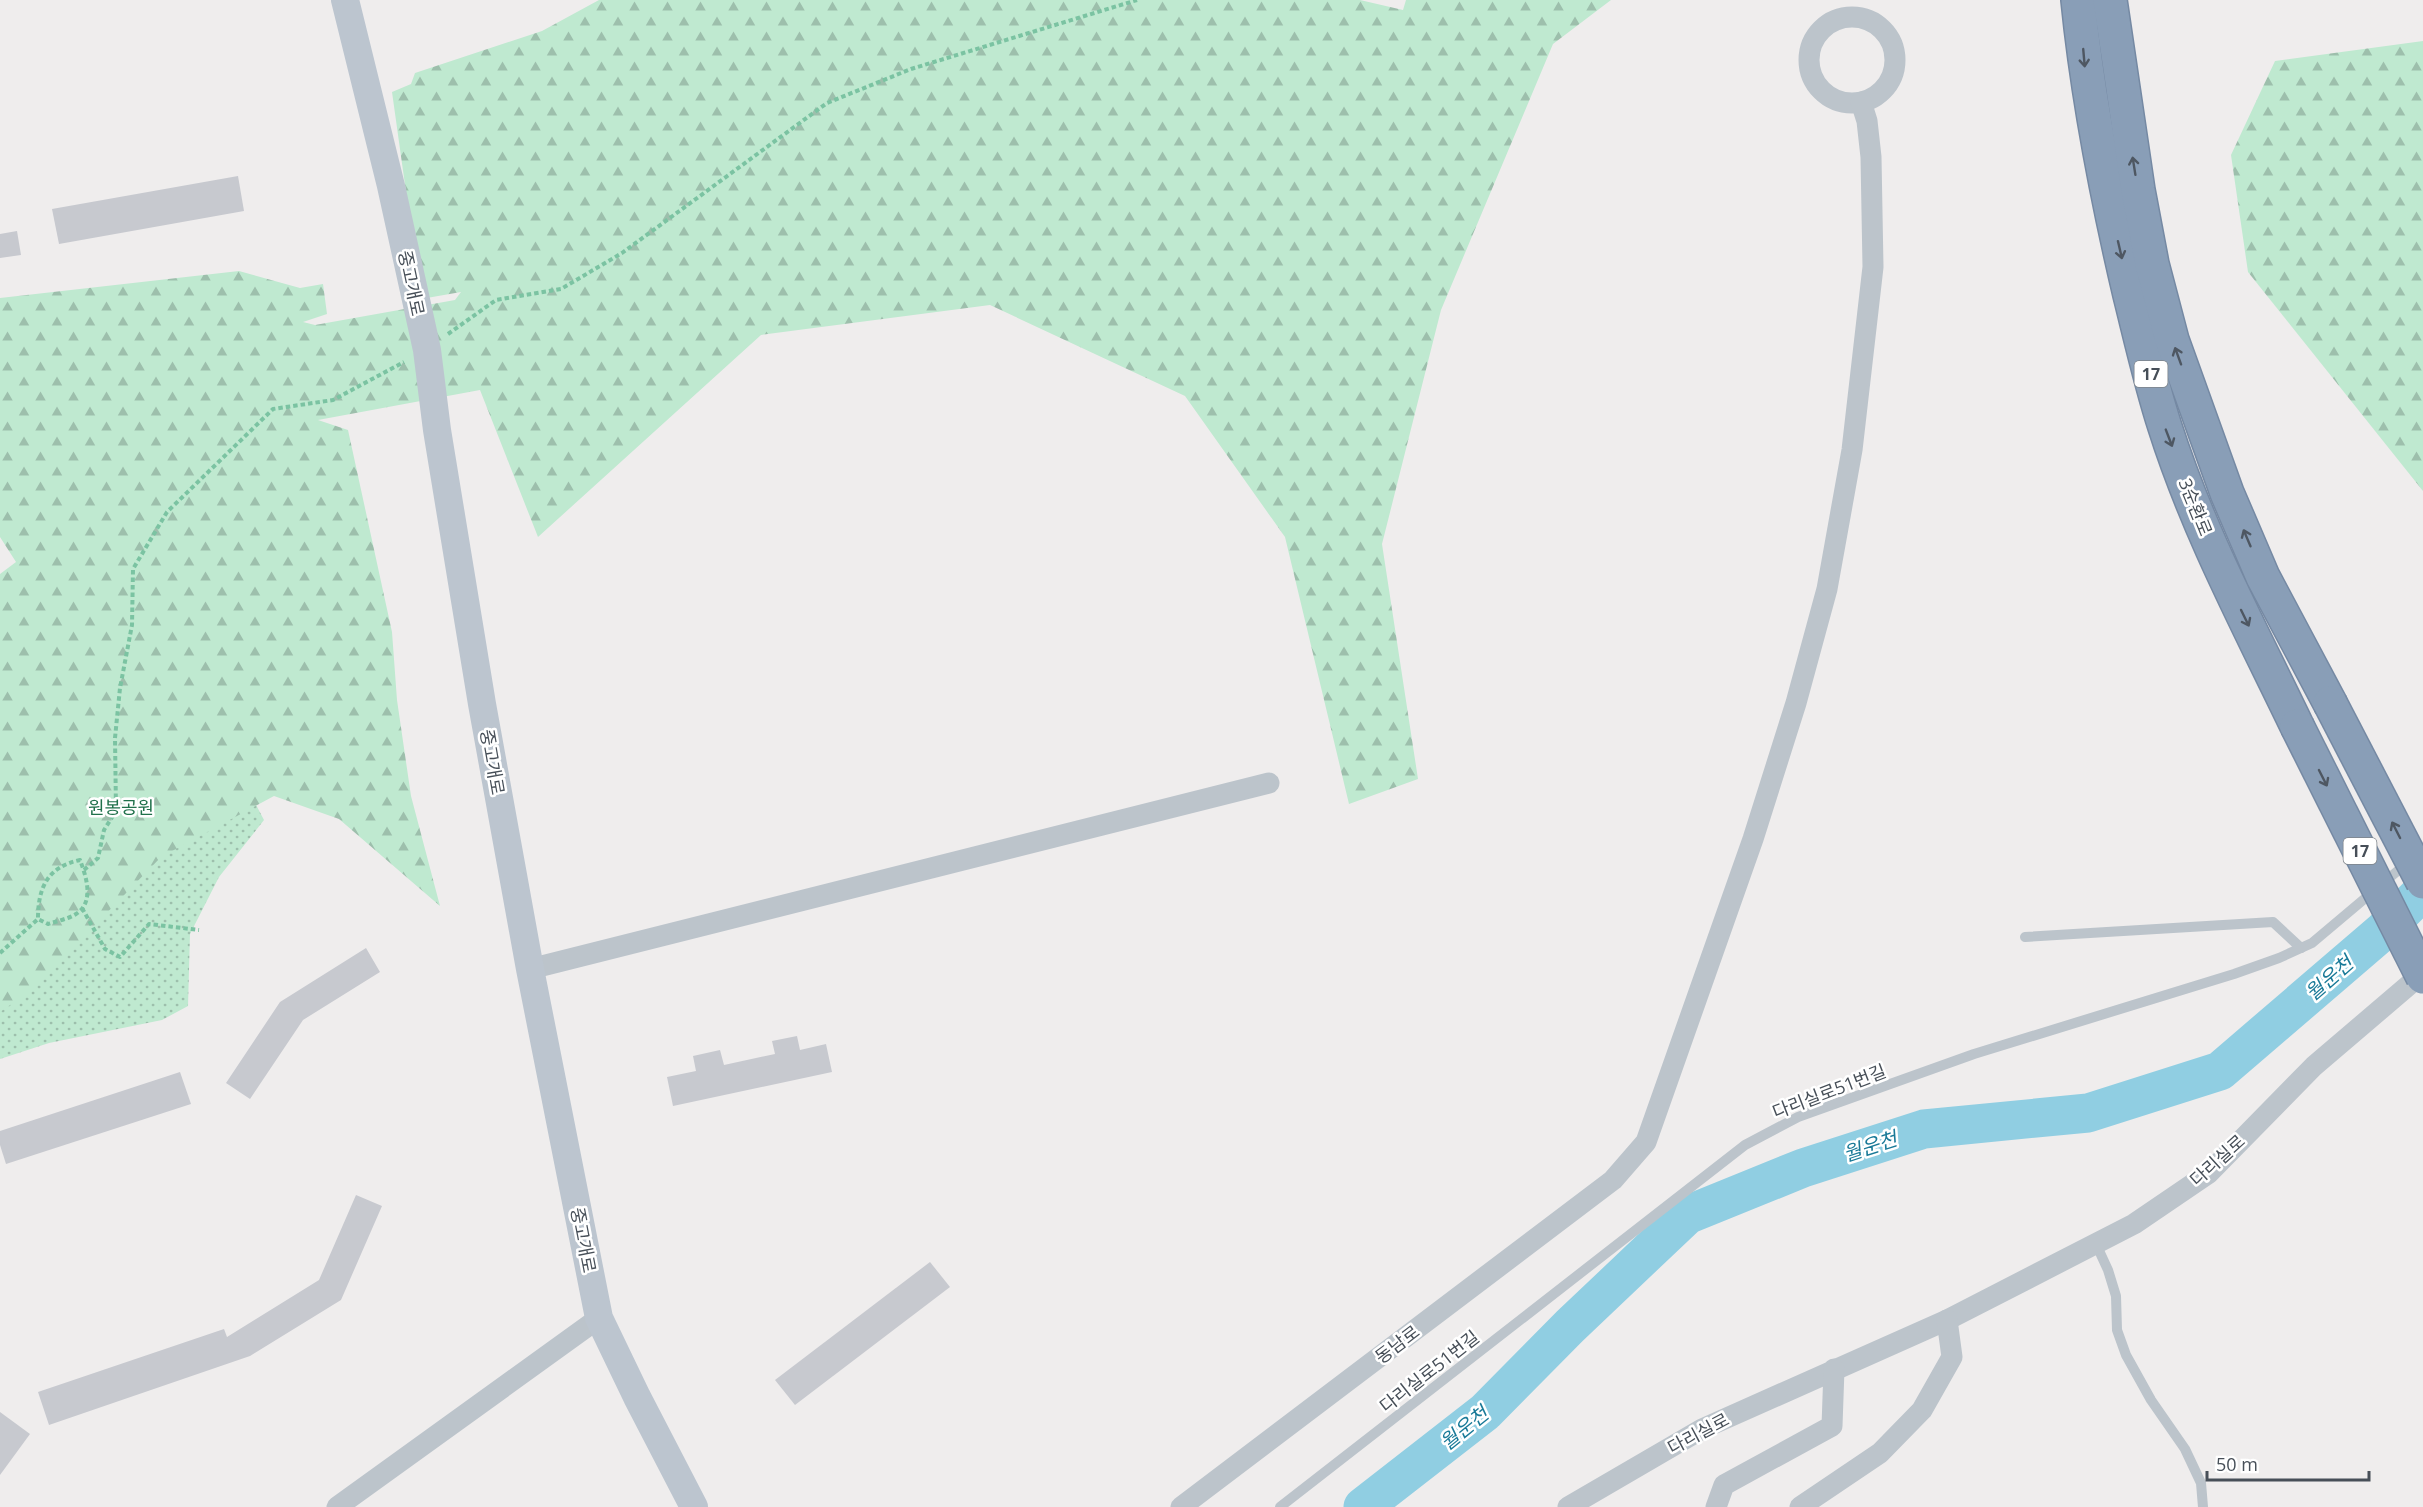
<svg xmlns="http://www.w3.org/2000/svg" width="2423" height="1507" viewBox="0 0 2423 1507" font-family="'Open Sans','Noto Sans KR',sans-serif">
<style>
.grass{fill:url(#grass-dots)}
.forest{fill:url(#forest-firs)}
.lines{fill:none;stroke-linecap:round;stroke-linejoin:round}
.river{stroke:#90cee2;stroke-width:39}
.building{fill:#c7c9cf}
.highway-casing{stroke:#7589a3;stroke-width:36}
.path{stroke:#7bc3a2;stroke-width:4;stroke-dasharray:4.5 3;stroke-linecap:butt}
.lane{stroke:#bcc4cb;stroke-width:10}
.street{stroke:#bcc4cb;stroke-width:21}
.secondary{stroke:#bcc5cf;stroke-width:28}
.highway{stroke:#899eb7;stroke-width:33}
.highway-bridge-casing{stroke:#7589a3;stroke-width:36;stroke-linecap:butt}
.highway-bridge{stroke:#899eb7;stroke-width:33}
.oneway{stroke:#4e5762}
.labels{text-anchor:middle;dominant-baseline:central;stroke-width:5;stroke-linejoin:round;paint-order:stroke}
.shield{fill:#fff;stroke:#7e848a;stroke-width:1.5}
.shield-label{font-size:16px;font-weight:bold;fill:#474f58}
.street-label{font-size:18px;fill:#474f58;stroke:#fff}
.park-label{font-size:18px;fill:#20714b;stroke:#fff}
.water-label{font-size:20px;font-style:italic;fill:#1a7a98;stroke:#fff}
</style>
<defs>
<pattern id="grass-dots" width="8" height="8" patternUnits="userSpaceOnUse" patternTransform="scale(1.5)"><rect width="8" height="8" fill="#bfe9d0"/><path d="M2 2h.1M6 6h.1" fill="none" stroke="#9dbfac" stroke-width="1.8" stroke-linecap="round"/></pattern>
<pattern id="forest-firs" width="22" height="20" patternUnits="userSpaceOnUse" patternTransform="scale(1.5)"><rect width="22" height="20" fill="#bfe9d0"/><path d="M5 1l3.5 6h-7zM16 11l3.5 6h-7z" fill="#9dbfac"/></pattern>
</defs>
<rect width="100%" height="100%" fill="#efeded"/>
<polygon class="grass" points="0,611 233,761 264,820 219,877 190,934 188,1006 162,1020 49,1043 0,1059"/>
<g class="forest">
<polygon points="599,0 1360,0 1403,10 1406,0 1611,0 1553,44 1441,310 1382,544 1418,779 1349,804 1285,537 1185,396 990,305 761,335 538,537 480,390 318,420 348,430 392,632 397,700 411,796 440,906 339,819 274,796 161,857 32,990 0,1012 0,574 16,562 0,537 0,298 239,271 300,288 323,284 327,314 303,322 315,325 455,300 461,292 421,299 392,92 411,84 415,73 542,31"/>
<polygon points="2423,41 2423,491 2248,272 2231,155 2275,61"/>
</g>
<g class="lines">
<polyline class="river" points="1363,1507 1485,1412 1570,1326 1687,1215 1803,1168 1924,1129 2088,1113 2220,1071 2383,931 2423,891"/>
</g>
<g class="building">
<polygon points="238,176 244,211 59,244 52,209"/>
<polygon points="17,231 21,255 0,258 0,234"/>
<polygon points="366,948 380,972 303,1020 250,1099 226,1083 280,1002"/>
<polygon points="797,1036 800,1050 826,1044 832,1072 673,1106 667,1077 696,1071 693,1056 720,1050 724,1065 775,1054 772,1041"/>
<polygon points="180,1072 191,1104 6,1164 0,1145 0,1131"/>
<polygon points="356,1195 382,1206 341,1300 250,1356 49,1425 38,1392 224,1329 227,1337 319,1280"/>
<polygon points="930,1262 950,1287 795,1405 775,1380"/>
<polygon points="0,1412 30,1434 0,1475"/>
</g>
<g class="lines">
<g class="highway-casing">
<g id="highway">
<path d="M2078 0C2088 100 2107 197 2130 295 2141 339 2151 384 2165 427 2198 531 2250 628 2297 726"/>
<polyline points="2110,0 2138,190 2152,264 2172,340 2227,493 2263,577 2330,703"/>
</g>
</g>
<g class="path">
<polyline points="448,334 496,300 561,289 622,253 827,103 911,69 1137,0"/>
<polyline points="84,870 98,858 104,830 116,811 115,738 120,688 132,625 133,569 167,512 273,409 333,400 404,362"/>
<polyline points="82,908 105,949 120,957 149,924 199,930"/>
<path d="M0 953 38 919C38 888 47 867 80 860 86 876 95 902 76 914 68 919 57 921 48 924L38 919"/>
</g>
<g class="lane">
<polyline points="2025,937 2273,922 2301,948"/>
<polyline points="2096,1244 2108,1270 2116,1296 2117,1330 2126,1355 2151,1400 2185,1449 2201,1483 2203,1507"/>
<polyline points="1280,1507 1745,1145 1798,1117 1974,1054 2234,974 2279,958 2312,943 2407,863"/>
</g>
<g class="street">
<circle cx="1852" cy="60" r="43"/>
<polyline points="530,969 1269,783"/>
<polyline points="337,1507 599,1318"/>
<polyline points="1181,1507 1613,1180 1646,1142 1753,839 1796,703 1827,589 1852,450 1873,267 1871,157 1867,121 1861,102"/>
<polyline points="1568,1507 1702,1429 1947,1320 2134,1224 2209,1173 2314,1066 2423,973"/>
<polyline points="1716,1507 1724,1485 1832,1426 1834,1369"/>
<polyline points="1800,1507 1880,1453 1922,1410 1952,1357 1947,1320"/>
</g>
<polyline class="secondary" points="345,0 391,186 427,350 437,430 482,704 530,969 599,1318 637,1397 694,1507"/>
<use href="#highway" class="highway"/>
<g class="highway-bridge-casing">
<g id="highway-bridge">
<polyline points="2330,703 2423,882"/>
<polyline points="2297,726 2423,977"/>
</g>
</g>
<use href="#highway-bridge" class="highway-bridge"/>
</g>
<defs><path id="oneway-shaft" d="M-6 0H5M1.5-3L5.5 0L1.5 3" fill="none" stroke-width="1.6" stroke-linecap="round" stroke-linejoin="round" transform="scale(1.5)"/></defs>
<g class="oneway">
<use href="#oneway-shaft" transform="translate(2084 58) rotate(85)"/>
<use href="#oneway-shaft" transform="translate(2134 166) rotate(-99)"/>
<use href="#oneway-shaft" transform="translate(2120 250) rotate(77)"/>
<use href="#oneway-shaft" transform="translate(2178 356) rotate(-110)"/>
<use href="#oneway-shaft" transform="translate(2169 438) rotate(69)"/>
<use href="#oneway-shaft" transform="translate(2247 538) rotate(-113)"/>
<use href="#oneway-shaft" transform="translate(2245 618) rotate(64)"/>
<use href="#oneway-shaft" transform="translate(2323 778) rotate(63)"/>
<use href="#oneway-shaft" transform="translate(2396 830) rotate(-117)"/>
</g>
<g class="labels">
<g class="shield">
<rect x="2134.5" y="361" width="33" height="26" rx="4.5"/>
<rect x="2343.5" y="838" width="33" height="26" rx="4.5"/>
</g>
<g class="shield-label">
<text x="2151" y="374">17</text>
<text x="2360" y="851">17</text>
</g>
<g class="street-label">
<text transform="translate(412 283) rotate(78)">중고개로</text>
<text transform="translate(2196 507) rotate(68)">3순환로</text>
<text transform="translate(493 762) rotate(80)">중고개로</text>
<text transform="translate(1829 1091) rotate(-21)">다리실로51번길</text>
<text transform="translate(2217 1160) rotate(-42)">다리실로</text>
<text transform="translate(584 1240) rotate(79)">중고개로</text>
<text transform="translate(1397 1344) rotate(-37)">동남로</text>
<text transform="translate(1429 1371) rotate(-38)">다리실로51번길</text>
<text transform="translate(1698 1433) rotate(-28)">다리실로</text>
</g>
<g class="park-label">
<text x="121" y="807">원봉공원</text>
</g>
<g class="water-label">
<text transform="translate(2329 978) rotate(-41)">월운천</text>
<text transform="translate(1870 1146) rotate(-18)">월운천</text>
<text transform="translate(1464 1428) rotate(-39)">월운천</text>
</g>
</g>
<path d="M2207 1471v9h162v-9" fill="none" stroke="#474f58" stroke-width="3"/>
<text x="2216" y="1471" font-size="18" fill="#474f58" stroke="#ffffff" stroke-width="4.5" paint-order="stroke">50 m</text>
</svg>
